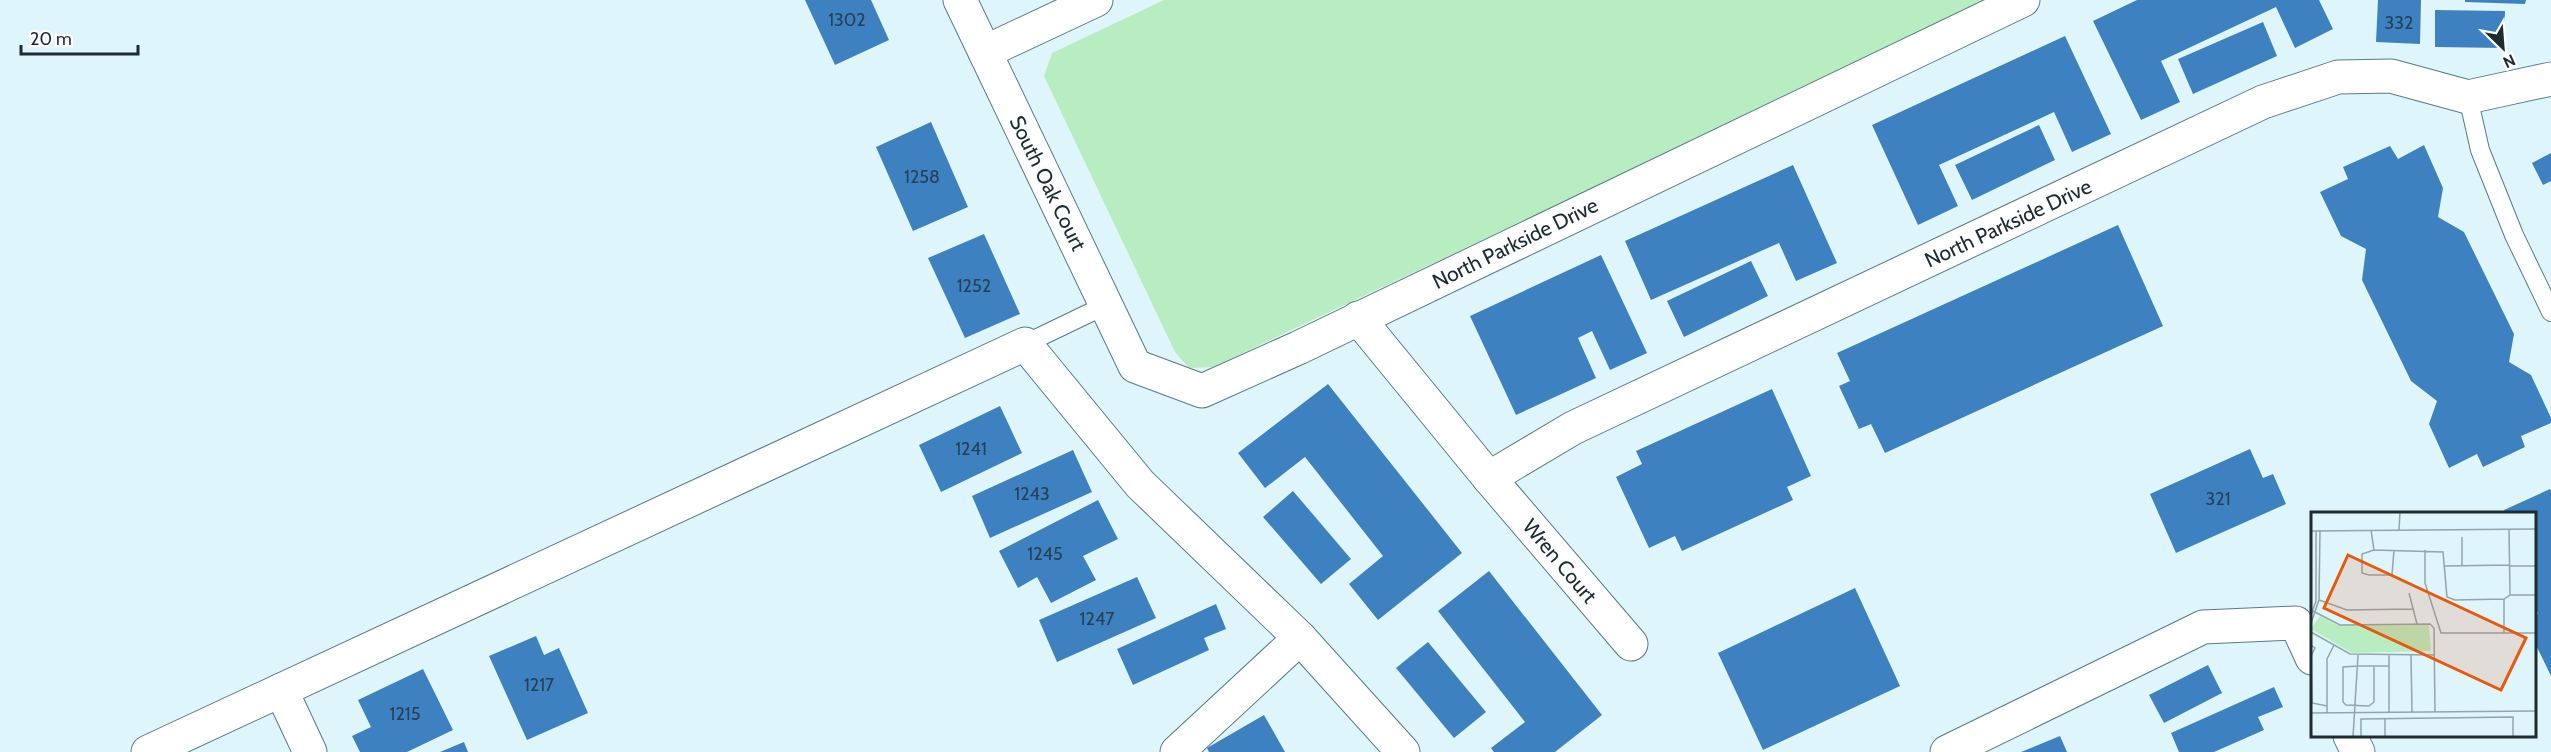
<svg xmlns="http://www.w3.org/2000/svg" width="2551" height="752" viewBox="0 0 2551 752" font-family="Cabin,sans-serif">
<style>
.green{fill:#b7edc0}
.building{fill:#3d81c1}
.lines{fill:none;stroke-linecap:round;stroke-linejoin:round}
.service-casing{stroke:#587b84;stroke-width:20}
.minor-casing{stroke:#587b84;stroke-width:35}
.service{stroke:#fff;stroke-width:18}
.minor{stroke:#fff;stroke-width:33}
.labels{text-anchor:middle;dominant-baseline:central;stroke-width:6;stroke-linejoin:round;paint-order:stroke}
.number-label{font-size:18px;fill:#264154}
.street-label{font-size:21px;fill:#1e2c30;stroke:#fefefe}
.inset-road{fill:none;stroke:#92a5aa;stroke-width:1.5}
.view{fill:#e8590c;fill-opacity:0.15;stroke:#e8590c;stroke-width:3}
.inset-edge{fill:none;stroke:#1e2c30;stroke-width:3}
</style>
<rect width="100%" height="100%" fill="#dff5fc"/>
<polygon class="green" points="1164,0 1991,0 1213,367 1189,368 1175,352 1044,76 1052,53"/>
<g class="building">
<polygon points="805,0 871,0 889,40 835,65"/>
<polygon points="2137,0 2319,0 2333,29 2295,48 2276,7 2161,61 2180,102 2141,120 2093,21"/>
<polygon points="2378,0 2421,0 2420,44 2376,42"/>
<polygon points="2465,0 2526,0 2525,4 2465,2"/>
<polygon points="2435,10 2505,11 2504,48 2435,47"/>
<polygon points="2263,22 2277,56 2193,94 2178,59"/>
<polygon points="2065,36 2111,134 2072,152 2054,112 1939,165 1958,206 1918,225 1872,125"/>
<polygon points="931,122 968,207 913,231 876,147"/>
<polygon points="2039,125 2055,160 1972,200 1955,165"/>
<polygon points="2424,145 2443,188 2438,217 2464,232 2514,334 2509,362 2531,375 2551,418 2551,423 2521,436 2525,447 2483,467 2477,454 2449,468 2429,424 2437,401 2411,381 2362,280 2366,249 2341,236 2320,192 2348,179 2343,167 2390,146 2398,159"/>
<polygon points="2551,153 2551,181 2543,185 2532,163"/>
<polygon points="1793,165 1837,263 1796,281 1779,243 1651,300 1625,241"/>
<polygon points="2118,225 2163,326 1885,453 1871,424 1859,429 1839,386 1850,381 1837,353"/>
<polygon points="984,234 1020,314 965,338 928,258"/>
<polygon points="1601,255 1647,353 1610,370 1592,331 1578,338 1596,378 1516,415 1470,316"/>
<polygon points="1751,261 1768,296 1684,337 1667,301"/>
<polygon points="1328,384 1462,553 1378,620 1349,584 1383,556 1305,457 1265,488 1238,453"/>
<polygon points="1772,389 1811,476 1787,487 1793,500 1682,551 1675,536 1649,548 1616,477 1642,464 1636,451"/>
<polygon points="1000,406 1022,453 941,492 919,445"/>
<polygon points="2250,449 2263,478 2273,474 2286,504 2176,553 2150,494"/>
<polygon points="1073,450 1092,492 990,538 972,496"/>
<polygon points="2550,489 2551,491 2551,676 2534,641 2534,621 2538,613 2534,606 2534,514 2506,514 2504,510"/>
<polygon points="1293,491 1351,559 1321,584 1263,517"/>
<polygon points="1098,500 1118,539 1083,556 1096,580 1051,603 1037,577 1018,588 999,551"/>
<polygon points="1489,571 1602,715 1555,752 1494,752 1491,748 1525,722 1438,611"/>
<polygon points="1137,577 1156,618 1057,662 1039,620"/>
<polygon points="1855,588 1900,686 1763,750 1718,653"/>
<polygon points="1216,604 1226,629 1204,638 1209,650 1133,685 1117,649"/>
<polygon points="536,636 544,655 559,648 588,713 527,740 489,656"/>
<polygon points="1428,642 1486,712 1454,738 1396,668"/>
<polygon points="2208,665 2222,693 2164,723 2149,695"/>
<polygon points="423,669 453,730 407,752 360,752 352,736 371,727 358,700"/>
<polygon points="2274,687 2283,707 2258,717 2264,730 2214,752 2179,752 2171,733"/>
<polygon points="1264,715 1285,752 1209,752 1207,748"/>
<polygon points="2060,736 2067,752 2021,752"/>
<polygon points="464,742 468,752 440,752"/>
</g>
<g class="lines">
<g class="service-casing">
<g id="service">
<polyline points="2468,97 2480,150 2514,235 2551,312"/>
<polyline points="1025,344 1106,305"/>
</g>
</g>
<g class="minor-casing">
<g id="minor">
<polyline points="960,0 1135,366 1202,391 1298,348 2023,0"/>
<polyline points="985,52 1096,0"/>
<polyline points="1358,318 1489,478 1631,644"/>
<polyline points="1489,478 1573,428 2263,102 2338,77 2391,76 2468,97 2551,79"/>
<polyline points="281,690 310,752"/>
<polyline points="2350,736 2358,752"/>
<polyline points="148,752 1025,344 1140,484 1300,638 1403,752"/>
<polyline points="1177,752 1300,638"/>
<polyline points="1947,752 2203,627 2296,623 2312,658"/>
</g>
</g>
<use href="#service" class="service"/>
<use href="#minor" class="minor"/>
</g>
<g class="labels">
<g class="number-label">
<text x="847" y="20">1302</text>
<text x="2399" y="23">332</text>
<text x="922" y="177">1258</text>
<text x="974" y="286">1252</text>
<text x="971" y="449">1241</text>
<text x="1032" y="494">1243</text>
<text x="2218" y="499">321</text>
<text x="1045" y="554">1245</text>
<text x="1097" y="619">1247</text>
<text x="539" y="685">1217</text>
<text x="405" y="714">1215</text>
</g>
<g class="street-label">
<text transform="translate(1048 183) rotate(64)">South Oak Court</text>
<text transform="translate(2008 223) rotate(-25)">North Parkside Drive</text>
<text transform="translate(1515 243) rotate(-26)">North Parkside Drive</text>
<text transform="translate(1560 561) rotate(50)">Wren Court</text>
</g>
</g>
<g transform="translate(2311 512)">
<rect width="225" height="225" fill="#dff5fc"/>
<path d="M9 104 26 113H118L120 139 41 141 0 117Z" fill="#b7edc0"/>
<path class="inset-road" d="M60 18 63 38 132 40 136 85 144 88 193 87 199 83 198 17M88 18 89 0M0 19 225 17M63 38 51 42V61L58 63H81L83 38M114 38V71L130 121H225M133 54 198 53M151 54V25M199 54H225M98 81 106 112M199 83H225M193 87V121M8 88 36 98 102 97M0 98 29 113 119 112 123 116 124 200M0 103 5 89V19M0 111 8 88 9 18M0 120 39 142 124 143M0 133 4 136 0 144 1 191 16 194M100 143 101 200M63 155V190L58 194 35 193 32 190V155L47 154H78M78 200V143M0 201 225 199M16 201V147L23 133M74 206V225M42 225 47 143M50 225V207L202 205V225"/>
<path class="view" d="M37 43 215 126 190 178 13 96Z"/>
<rect width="225" height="225" class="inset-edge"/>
</g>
<g transform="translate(2503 48) rotate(155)" stroke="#fefefe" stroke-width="4.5" paint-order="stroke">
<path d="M0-4.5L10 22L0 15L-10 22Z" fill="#1e2c30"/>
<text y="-9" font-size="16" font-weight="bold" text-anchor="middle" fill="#1e2c30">N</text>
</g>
<path d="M21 45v9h117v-9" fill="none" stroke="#1e2c30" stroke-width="3"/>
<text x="30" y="45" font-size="18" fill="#1e2c30" stroke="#fefefe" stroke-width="4.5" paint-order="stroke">20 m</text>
</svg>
